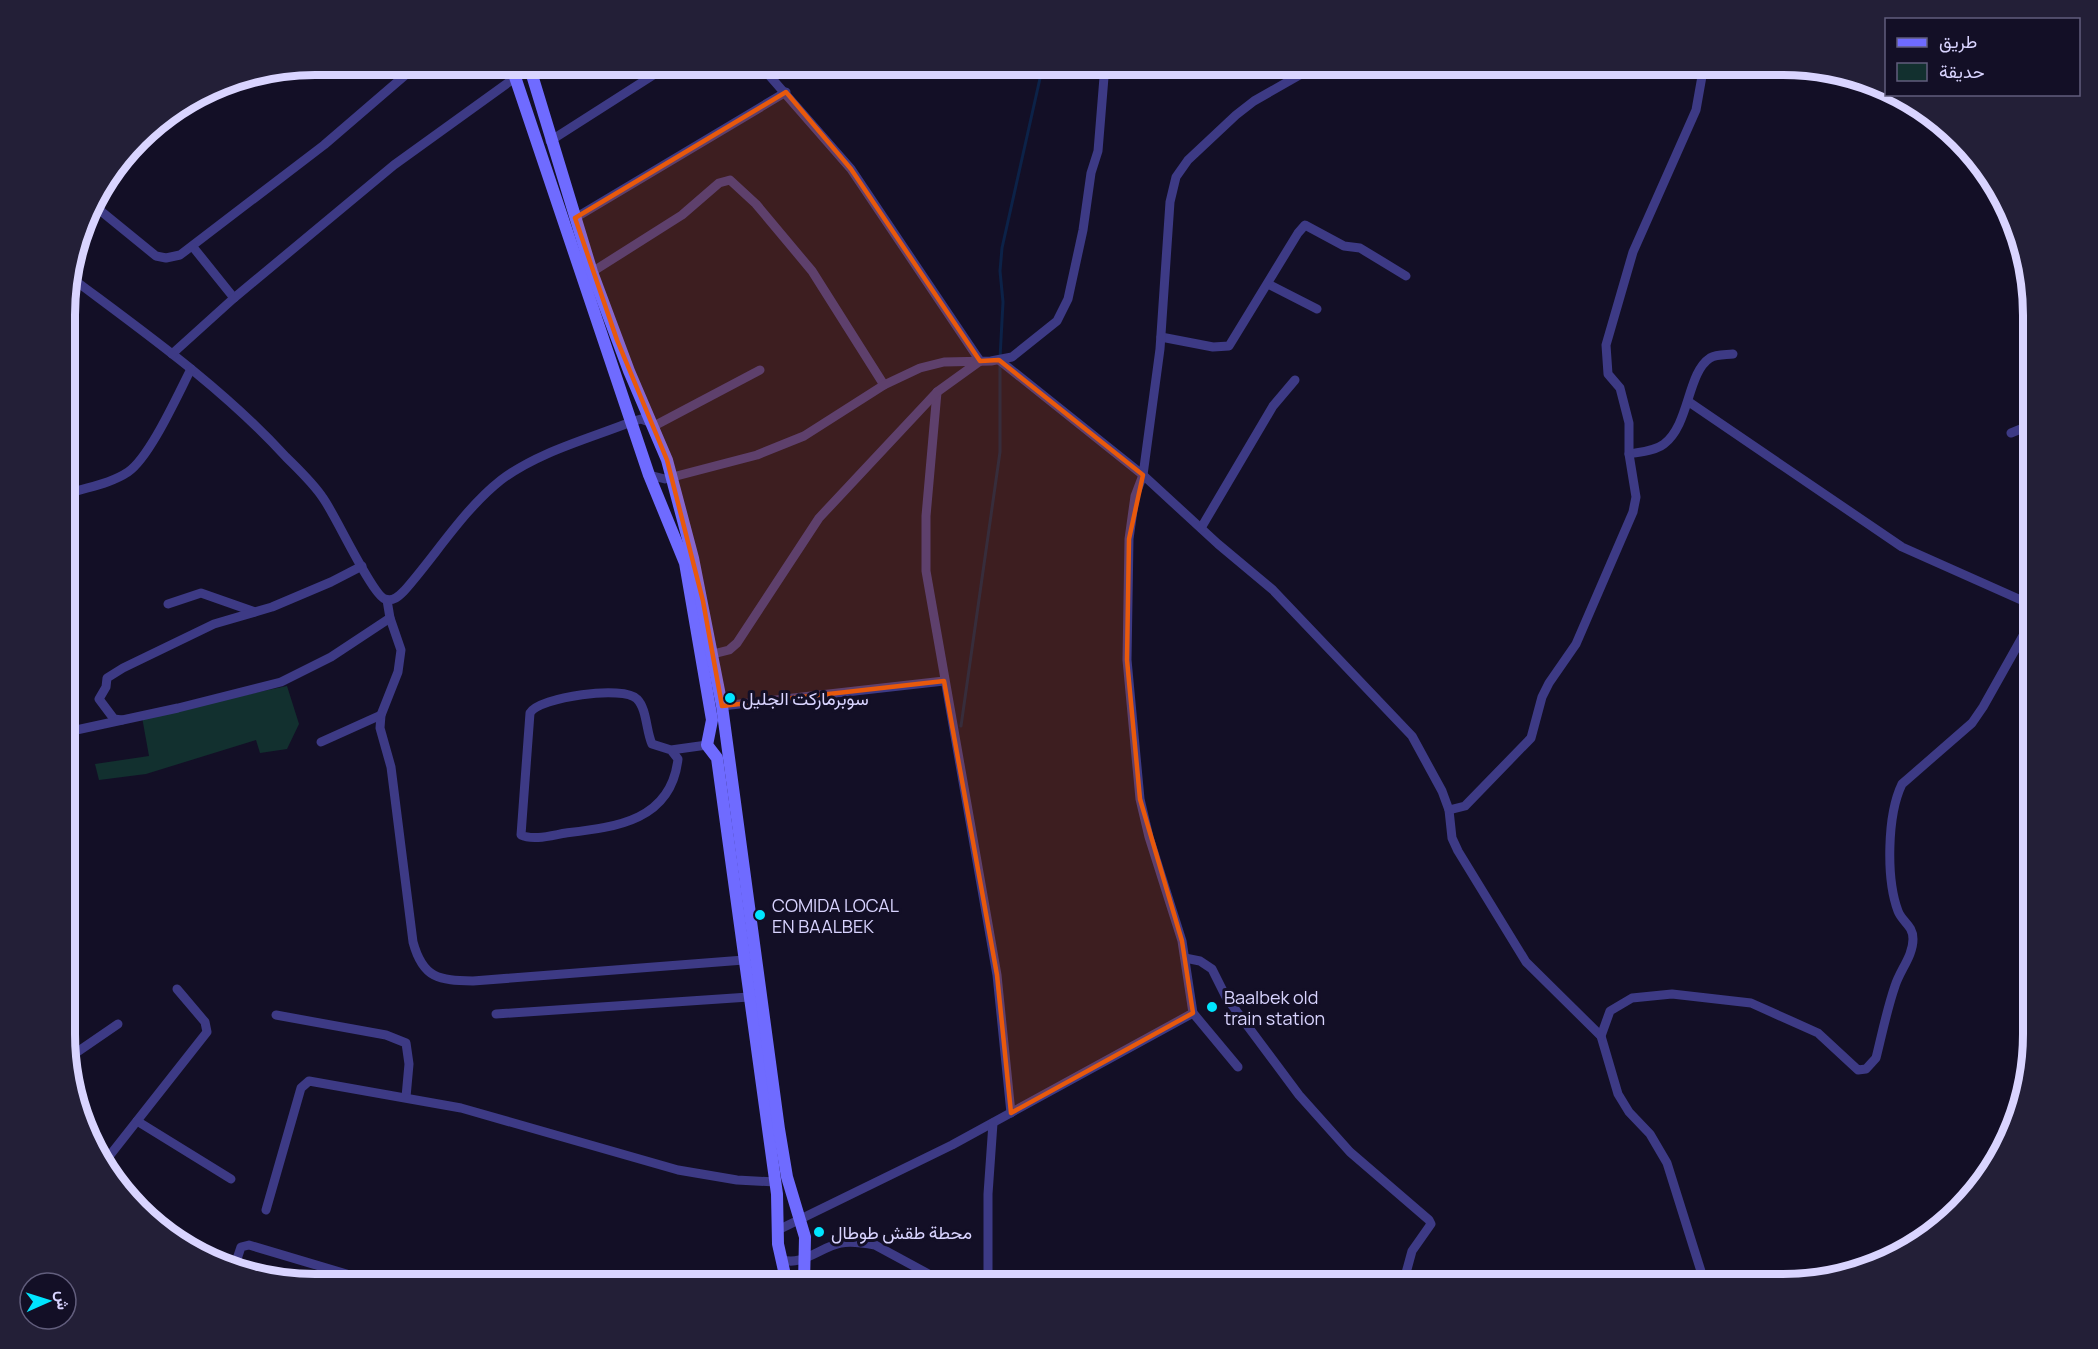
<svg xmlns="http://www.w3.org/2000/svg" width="2098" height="1349" viewBox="0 0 2098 1349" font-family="Manrope,Vazirmatn,sans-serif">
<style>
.green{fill:#12302f}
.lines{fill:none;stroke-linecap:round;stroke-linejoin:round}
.stream{stroke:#0c2248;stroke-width:3}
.minor{stroke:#3d3a85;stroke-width:9}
.secondary{stroke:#6f6bff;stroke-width:12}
.marked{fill:#e8590c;fill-opacity:0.2;stroke:#e8590c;stroke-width:4.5;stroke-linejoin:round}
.poi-dot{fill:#00e5ff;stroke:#130f26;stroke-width:2}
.labels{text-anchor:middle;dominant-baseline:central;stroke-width:6;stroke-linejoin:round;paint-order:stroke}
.poi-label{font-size:18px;fill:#d9d4ff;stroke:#130f26;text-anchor:start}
.rim{fill:none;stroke:#d9d4ff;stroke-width:8}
</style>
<rect width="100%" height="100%" fill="#130f26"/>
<polygon class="green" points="287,686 299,724 287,749 260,753 256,740 146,774 99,780 95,764 149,756 142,717"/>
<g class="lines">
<g class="stream">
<polyline points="1000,358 1003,302 1000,271 1002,248 1043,65"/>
<polyline points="961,726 1000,452 1000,365"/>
</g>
<g class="minor">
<polyline points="550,141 669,65"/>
<polyline points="91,203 156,256 166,258 180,255 324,145 417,65"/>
<polyline points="575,218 786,92"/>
<polyline points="193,247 234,298"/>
<polyline points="592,272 682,215 719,183 730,180 756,204 812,271 884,385"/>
<path d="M69 276C145 333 222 387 286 457 299 470 313 483 323 498 335 514 372 595 385 599 393 602 399 596 404 591 436 555 463 510 501 480 538 452 588 439 631 422L641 419 652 423"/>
<polyline points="1268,284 1317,309"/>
<polyline points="1161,337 1213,347 1229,346 1298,233 1305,225 1344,246 1360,248 1406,276"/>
<polyline points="172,354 234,298 394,165 516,77"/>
<polyline points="999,360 1143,475 1218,544 1273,590 1412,736 1442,791 1449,810 1452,838 1458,851 1526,962 1601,1036 1618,1094 1629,1112 1650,1134 1667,1163 1705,1284"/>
<polyline points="937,392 926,516 926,571 997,975 1011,1113"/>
<polyline points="1689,402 1902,547 2030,604"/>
<polyline points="654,426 760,370"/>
<polyline points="2011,433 2033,424"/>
<path d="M1629 454C1640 452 1655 451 1664 444 1690 424 1687 373 1710 358 1717 354 1726 355 1733 354"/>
<polyline points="649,475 665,479 757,455 804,436 884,385 920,368 944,362 991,361 1012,357 1057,321 1068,299 1083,230 1091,173 1098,151 1105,65"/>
<path d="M67 494C87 487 110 484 128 472 150 457 178 394 191 369"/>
<polyline points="1201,528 1273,406 1295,380"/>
<path d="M387 600 390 618 401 650 398 672 381 715 380 728 391 767 413 942C423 979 439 980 473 981L744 960"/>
<polyline points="168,604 201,593 255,612"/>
<polyline points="713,654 729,650 737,643 819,518 937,392 980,361 851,169 760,65"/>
<polyline points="722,706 944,681"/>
<polyline points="122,720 114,719 99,699 106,687 107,678 123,668 214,624 272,607 331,582 362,566"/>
<polyline points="67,732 178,708 281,682 331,657 390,618"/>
<polyline points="321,742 381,715"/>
<path d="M671 750 678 759C671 821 616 827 566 833 553 835 533 841 521 835L530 713C539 697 624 685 637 699 647 709 646 731 652 744L671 750 707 745"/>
<polyline points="1449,810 1465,806 1531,738 1542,697 1549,683 1576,644 1633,512 1636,497 1629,454 1629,423 1620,388 1608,374 1606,345 1633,252 1696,110 1704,65"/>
<polyline points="1185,958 1200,961 1212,969 1226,997 1299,1095 1350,1152 1429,1220 1431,1224 1412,1251 1403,1284"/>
<polyline points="496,1014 749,997"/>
<polyline points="276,1015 386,1035 406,1043 409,1064 406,1097"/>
<path d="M1601 1036 1610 1011 1632 998 1672 994 1751 1003 1818 1033 1858 1070 1866 1069 1876 1058C1882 1034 1887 1009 1895 986 1900 970 1913 956 1913 939 1913 925 1902 922 1898 911 1886 879 1887 815 1902 784L1972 723 1983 707 2024 634 2033 594"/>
<polyline points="67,1059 118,1024"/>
<polyline points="1238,1067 1193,1013 1182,941 1149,837 1140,799 1127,660 1129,539 1135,496 1143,475 1160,349 1170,202 1176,177 1188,160 1236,115 1254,101 1317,65"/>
<polyline points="137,1121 231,1179"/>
<polyline points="103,1164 207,1032 205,1022 177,989"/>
<polyline points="266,1210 301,1088 309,1081 461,1108 678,1170 737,1180 775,1182"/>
<polyline points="778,1230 952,1145 1193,1013"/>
<path d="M781 1259C800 1268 822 1246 841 1243 852 1241 864 1243 875 1245L947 1284"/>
<polyline points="233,1271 241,1247 249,1245 380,1284"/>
<polyline points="988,1284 988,1194 993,1123"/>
</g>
<g class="secondary">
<polyline points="511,65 649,475 685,563 712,720 707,745 717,758 777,1194 778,1244 787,1284"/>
<polyline points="529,65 592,272 629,371 667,460 693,558 722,706 779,1129 787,1177 805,1237 804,1284"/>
</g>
</g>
<path class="marked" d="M786 92 851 169 980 361 999 360 1143 475 1129 539 1127 660 1140 799 1182 941 1193 1013 1011 1113 997 975 944 681 722 706 703 601 667 460 617 340 575 218Z"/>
<g class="poi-dot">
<circle cx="730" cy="698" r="6"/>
<circle cx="760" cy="915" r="6"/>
<circle cx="1212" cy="1007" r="6"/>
<circle cx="819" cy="1232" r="6"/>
</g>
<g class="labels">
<g class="poi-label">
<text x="742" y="698">سوبرماركت الجليل</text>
<text x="772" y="905">COMIDA LOCAL<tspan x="772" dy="21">EN BAALBEK</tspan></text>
<text x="1224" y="997">Baalbek old<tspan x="1224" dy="21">train station</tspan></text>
<text x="831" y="1232">محطة طقش طوطال</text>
</g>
</g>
<path d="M0 0H2098V1349H0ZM315 75H1783A240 240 0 0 1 2023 315V1034A240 240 0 0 1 1783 1274H315A240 240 0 0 1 75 1034V315A240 240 0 0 1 315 75Z" fill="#231f37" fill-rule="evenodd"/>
<path class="rim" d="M315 75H1783A240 240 0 0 1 2023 315V1034A240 240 0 0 1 1783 1274H315A240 240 0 0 1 75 1034V315A240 240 0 0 1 315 75Z"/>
<rect x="1885" y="18" width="195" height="78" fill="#130f26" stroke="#625e7d" stroke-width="1.5"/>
<rect x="1897" y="38" width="30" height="9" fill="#6f6bff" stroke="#625e7d" stroke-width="1.5"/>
<text x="1939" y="48" font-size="18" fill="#d9d4ff">طريق</text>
<rect x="1897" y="63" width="30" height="18" fill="#12302f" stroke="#625e7d" stroke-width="1.5"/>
<text x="1939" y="78" font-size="18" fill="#d9d4ff">حديقة</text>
<g transform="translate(48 1301) rotate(87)"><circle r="28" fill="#130f26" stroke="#625e7d" stroke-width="1.5"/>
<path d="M0-4.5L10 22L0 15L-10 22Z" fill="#00e5ff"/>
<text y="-9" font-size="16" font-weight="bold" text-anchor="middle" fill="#d9d4ff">ش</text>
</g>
</svg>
